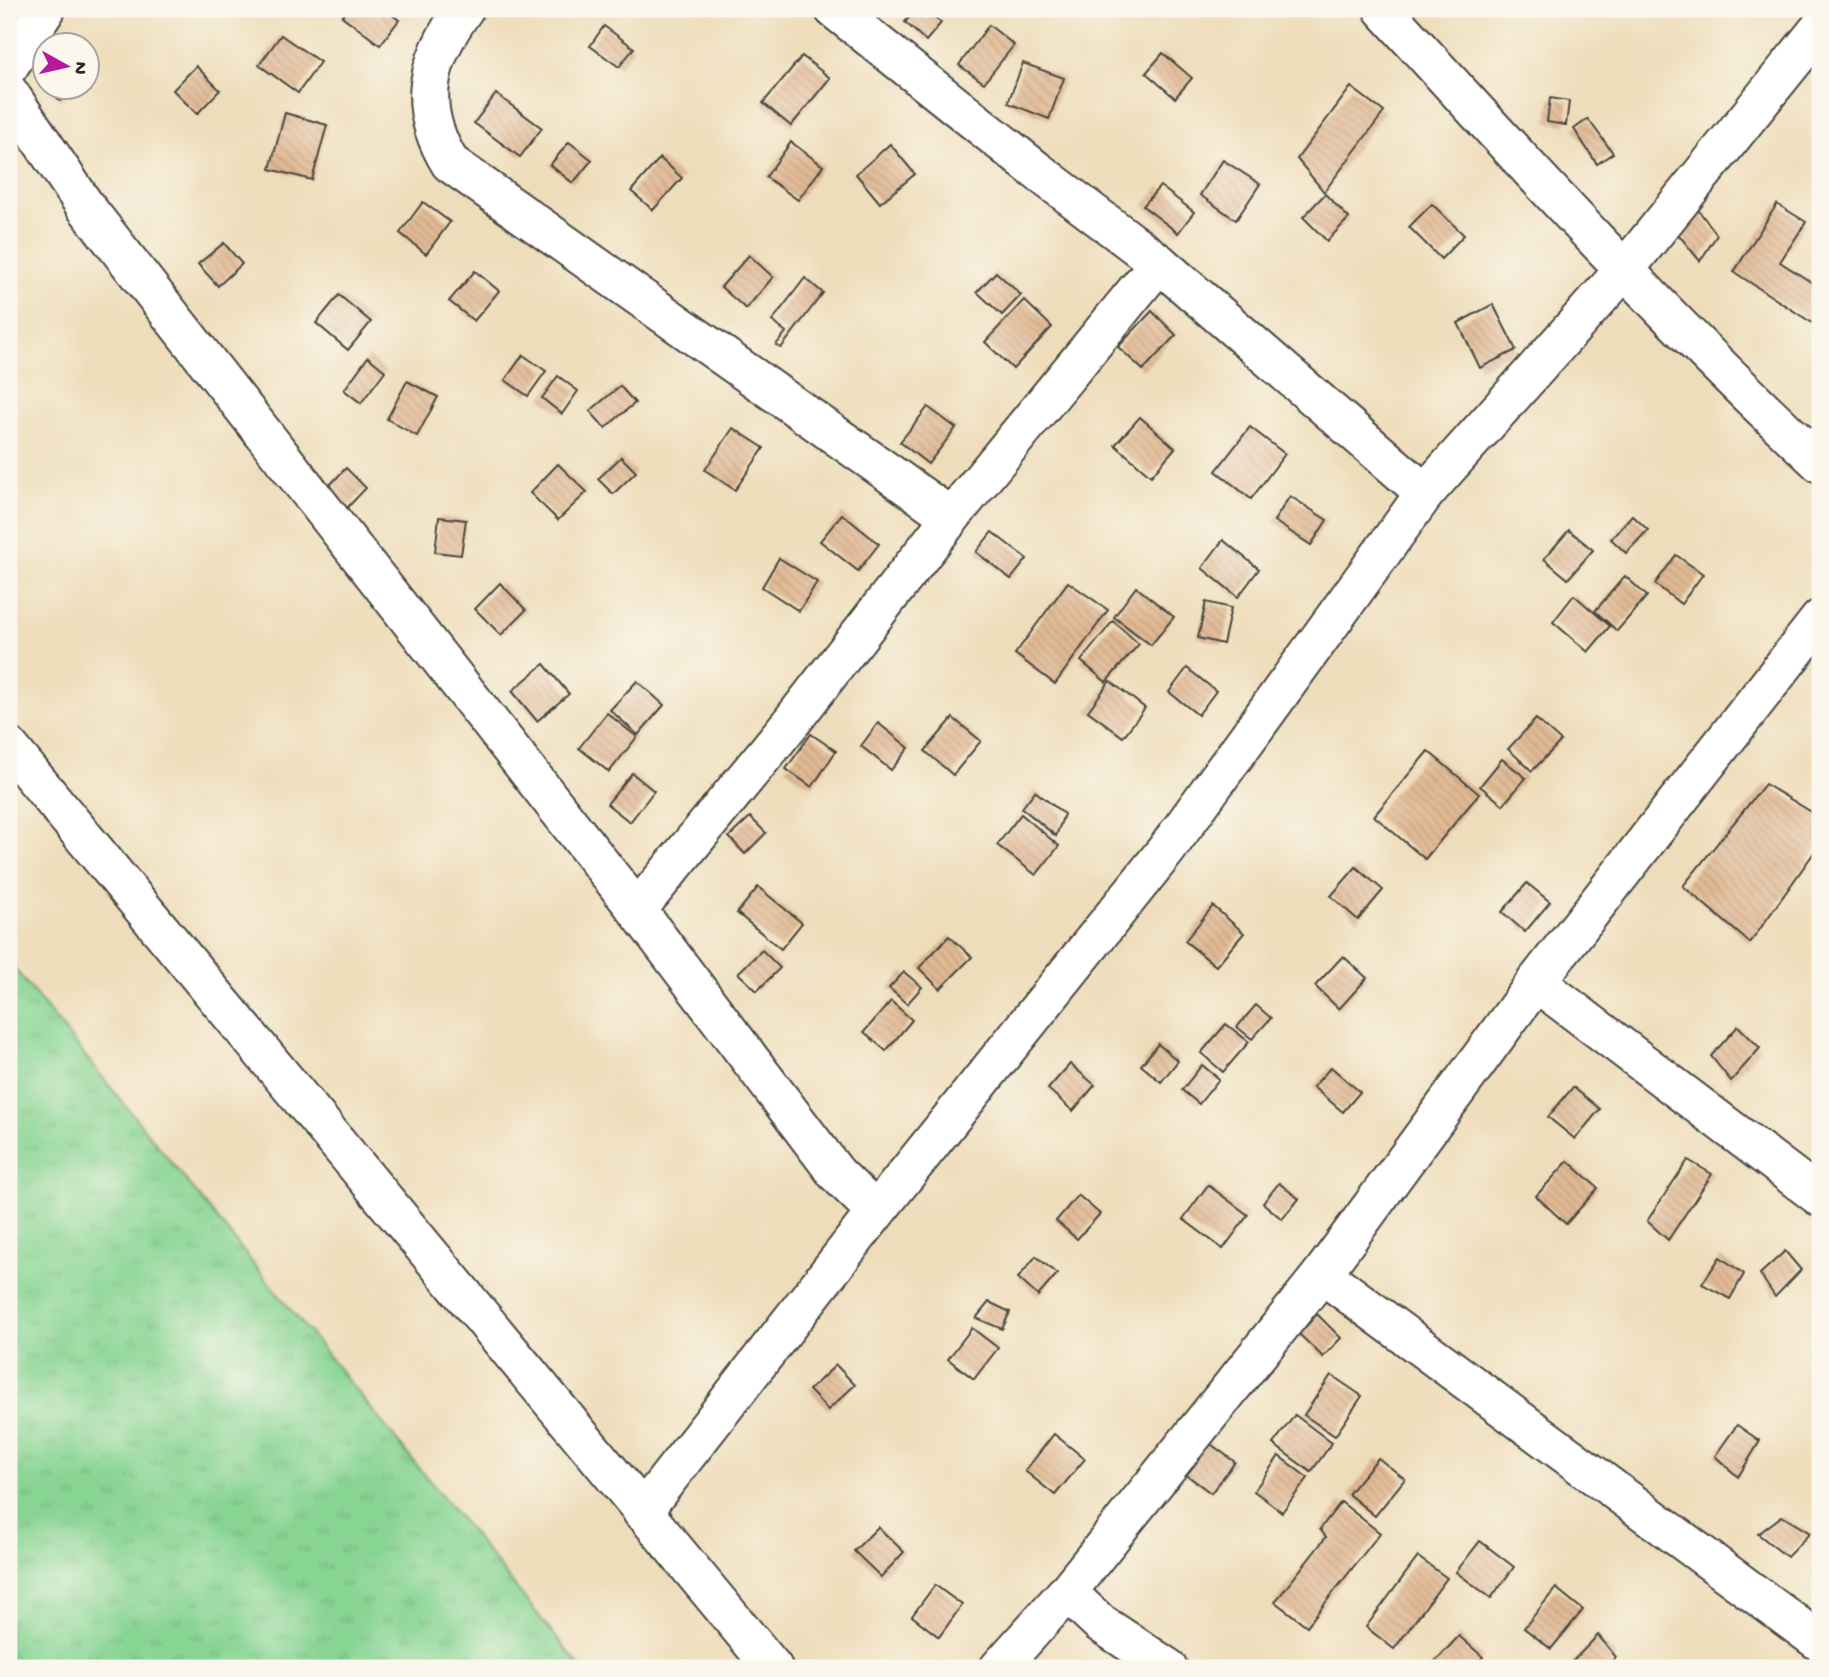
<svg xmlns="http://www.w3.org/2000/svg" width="1829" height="1677" viewBox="0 0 1829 1677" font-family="'Gochi Hand',sans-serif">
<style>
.grass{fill:url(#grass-tufts);stroke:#59805f;stroke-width:2}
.building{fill:url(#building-back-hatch)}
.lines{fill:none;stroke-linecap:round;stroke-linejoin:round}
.street-casing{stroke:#484640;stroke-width:42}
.secondary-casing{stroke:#484640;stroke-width:42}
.street{stroke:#fff;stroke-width:38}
.secondary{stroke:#fff;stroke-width:38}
</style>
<defs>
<pattern id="grass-tufts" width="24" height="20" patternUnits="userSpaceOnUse" patternTransform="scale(1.75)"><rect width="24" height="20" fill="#87d493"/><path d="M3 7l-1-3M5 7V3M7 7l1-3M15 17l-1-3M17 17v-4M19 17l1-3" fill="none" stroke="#75b67f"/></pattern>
<pattern id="building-back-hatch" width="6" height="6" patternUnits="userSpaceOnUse" patternTransform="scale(1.75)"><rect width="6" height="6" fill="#e1b994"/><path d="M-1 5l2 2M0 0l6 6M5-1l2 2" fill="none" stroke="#c19f80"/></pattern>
</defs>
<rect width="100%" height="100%" fill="#fbf7ec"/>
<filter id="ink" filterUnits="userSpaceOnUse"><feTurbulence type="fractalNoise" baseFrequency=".0143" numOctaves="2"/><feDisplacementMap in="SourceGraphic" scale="14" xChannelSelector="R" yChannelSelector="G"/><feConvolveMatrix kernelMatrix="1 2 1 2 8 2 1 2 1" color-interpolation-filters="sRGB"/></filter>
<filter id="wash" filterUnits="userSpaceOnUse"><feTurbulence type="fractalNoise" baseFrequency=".00686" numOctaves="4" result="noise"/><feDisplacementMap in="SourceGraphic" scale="28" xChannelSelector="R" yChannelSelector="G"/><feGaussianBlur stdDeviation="1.57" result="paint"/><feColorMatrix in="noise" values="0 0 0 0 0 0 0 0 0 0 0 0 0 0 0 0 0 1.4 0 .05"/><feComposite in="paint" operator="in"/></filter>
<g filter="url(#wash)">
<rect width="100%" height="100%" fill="#eeddba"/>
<polygon class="grass" points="9,962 581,1668 9,1668"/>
<g id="blocks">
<g class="building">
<polygon points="348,9 384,9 399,20 380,45 342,16"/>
<polygon points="917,9 924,9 941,23 926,41 905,22"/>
<polygon points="989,25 1014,45 984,83 959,65"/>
<polygon points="604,26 634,48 619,67 590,46"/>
<polygon points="53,30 65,46 46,46 46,83 23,54"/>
<polygon points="281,35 320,62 298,93 259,65"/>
<polygon points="1163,53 1192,78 1175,98 1146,73"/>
<polygon points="802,56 830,78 791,126 763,103"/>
<polygon points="1023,63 1064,78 1049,119 1008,103"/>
<polygon points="196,66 220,90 197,114 173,90"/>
<polygon points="1351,87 1384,112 1324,192 1297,159"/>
<polygon points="49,88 77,88 60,101"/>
<polygon points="496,94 542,128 520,157 474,123"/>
<polygon points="1550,98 1569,101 1566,125 1547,122"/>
<polygon points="285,113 327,125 312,180 270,169"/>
<polygon points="1588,119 1613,153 1597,164 1574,129"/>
<polygon points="569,142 592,160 573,183 550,165"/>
<polygon points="791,142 823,166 798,200 766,177"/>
<polygon points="890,144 915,174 880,203 856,174"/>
<polygon points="660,158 682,178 653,210 631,191"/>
<polygon points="1223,160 1260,184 1236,220 1200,195"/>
<polygon points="1160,186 1194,212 1178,233 1143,206"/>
<polygon points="1325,194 1349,218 1327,241 1303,217"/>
<polygon points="423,202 450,222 426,254 400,233"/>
<polygon points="1432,204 1464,235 1441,259 1409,227"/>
<polygon points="1777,204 1806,222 1780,262 1820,288 1820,328 1734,272"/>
<polygon points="1696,207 1717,235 1700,261 1678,234"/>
<polygon points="224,243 242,264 218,286 198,264"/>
<polygon points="749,255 773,277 746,309 721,287"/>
<polygon points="475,271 499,291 474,321 449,301"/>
<polygon points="996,272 1021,295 1002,315 977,292"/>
<polygon points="805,278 823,293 781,348 776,345 786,332 772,321"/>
<polygon points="339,295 371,322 348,350 316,323"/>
<polygon points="1024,300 1052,327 1013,369 985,342"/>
<polygon points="1493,304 1516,350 1480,368 1458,323"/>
<polygon points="1152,311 1176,335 1143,370 1118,347"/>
<polygon points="523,355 546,371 528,396 505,380"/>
<polygon points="368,357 385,371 361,403 344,390"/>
<polygon points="558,376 578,391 562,414 542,398"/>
<polygon points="407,381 438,397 417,436 387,419"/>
<polygon points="620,386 635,403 605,428 590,411"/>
<polygon points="928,407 956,428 928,464 900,442"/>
<polygon points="1140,417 1175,448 1151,476 1115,445"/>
<polygon points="1250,427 1285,454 1251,499 1216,471"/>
<polygon points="733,428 764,448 735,490 705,470"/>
<polygon points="621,457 636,472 613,494 598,479"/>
<polygon points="558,464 587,492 558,520 530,493"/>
<polygon points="346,468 366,488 347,508 327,488"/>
<polygon points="1290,496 1327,520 1311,545 1274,521"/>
<polygon points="842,514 879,544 858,571 820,541"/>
<polygon points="1632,515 1648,530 1626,553 1611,539"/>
<polygon points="439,517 466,520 461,555 435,552"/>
<polygon points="1569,530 1593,550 1568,579 1544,559"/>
<polygon points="992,532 1027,559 1011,579 976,552"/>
<polygon points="1223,540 1259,569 1238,597 1202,568"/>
<polygon points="1676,555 1703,574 1681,604 1655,584"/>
<polygon points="779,558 817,582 799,611 762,587"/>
<polygon points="1625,576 1647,596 1617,631 1595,611"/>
<polygon points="1068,582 1108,610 1055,684 1015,654"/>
<polygon points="500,583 526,610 501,635 475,609"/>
<polygon points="1136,587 1174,617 1151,645 1114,617"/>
<polygon points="1574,595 1610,626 1588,652 1553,622"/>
<polygon points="1206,602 1231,608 1223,644 1198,638"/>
<polygon points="1113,621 1139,644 1106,682 1081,661"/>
<polygon points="544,664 569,694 537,721 512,691"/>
<polygon points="1187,668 1216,691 1198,715 1169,692"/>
<polygon points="637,681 664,705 638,735 610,710"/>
<polygon points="1110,681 1145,708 1123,737 1088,711"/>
<polygon points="607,713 637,737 609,772 579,748"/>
<polygon points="953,718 981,741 953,775 925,751"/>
<polygon points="1536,719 1561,741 1532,771 1508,749"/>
<polygon points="878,723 909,748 891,770 861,746"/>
<polygon points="811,734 836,751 812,787 786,769"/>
<polygon points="1428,751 1479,794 1425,859 1374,816"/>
<polygon points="1502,759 1526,778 1503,805 1480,786"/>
<polygon points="632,773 654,791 630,822 607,804"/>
<polygon points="1765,784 1820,817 1820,844 1750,943 1683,886"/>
<polygon points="1035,791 1064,814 1056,836 1022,808"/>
<polygon points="1021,814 1059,846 1036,875 997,845"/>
<polygon points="750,817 766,833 745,854 729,837"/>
<polygon points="1356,867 1383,890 1358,920 1331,896"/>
<polygon points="1527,883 1550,902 1525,932 1502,912"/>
<polygon points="758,887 802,923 781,949 737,913"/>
<polygon points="1213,906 1244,933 1216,966 1185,941"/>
<polygon points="949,936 972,957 940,989 919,968"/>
<polygon points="762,950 780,968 757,991 738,973"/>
<polygon points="1343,956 1367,978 1339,1009 1315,986"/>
<polygon points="904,972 922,987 907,1004 889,988"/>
<polygon points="891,1001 912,1020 886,1051 864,1032"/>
<polygon points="1256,1005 1271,1018 1252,1039 1237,1027"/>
<polygon points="1226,1024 1249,1042 1223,1072 1201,1053"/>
<polygon points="1738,1026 1760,1048 1731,1081 1711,1056"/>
<polygon points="1158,1044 1178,1061 1161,1082 1141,1065"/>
<polygon points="1070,1064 1095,1085 1073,1111 1048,1089"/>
<polygon points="1202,1065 1219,1079 1199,1104 1182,1090"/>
<polygon points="1331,1067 1360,1092 1343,1112 1313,1087"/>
<polygon points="1573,1087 1600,1109 1575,1139 1548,1117"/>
<polygon points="1688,1160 1712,1174 1668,1240 1647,1221"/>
<polygon points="1568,1161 1598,1188 1566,1224 1536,1196"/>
<polygon points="1279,1183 1299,1199 1282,1219 1263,1203"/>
<polygon points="1208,1185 1248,1215 1223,1249 1183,1219"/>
<polygon points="1078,1195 1100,1214 1077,1239 1056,1221"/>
<polygon points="1785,1251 1801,1270 1775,1297 1760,1274"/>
<polygon points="1036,1256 1057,1274 1038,1296 1018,1278"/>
<polygon points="1720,1257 1744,1274 1730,1299 1702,1284"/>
<polygon points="989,1302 1010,1312 1002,1329 976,1318"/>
<polygon points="1317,1314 1341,1338 1323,1357 1299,1334"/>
<polygon points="972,1328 998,1348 974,1379 948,1359"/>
<polygon points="836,1365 855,1385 828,1410 809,1390"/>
<polygon points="1331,1375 1362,1396 1335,1436 1304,1415"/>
<polygon points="1295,1415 1332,1443 1311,1472 1273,1444"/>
<polygon points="1737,1425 1760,1441 1738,1477 1715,1456"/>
<polygon points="1054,1434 1085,1459 1055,1495 1025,1471"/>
<polygon points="1208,1442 1235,1462 1211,1493 1184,1473"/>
<polygon points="1279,1456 1308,1478 1282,1512 1254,1491"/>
<polygon points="1378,1458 1405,1479 1375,1516 1348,1494"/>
<polygon points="1341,1502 1380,1533 1307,1626 1275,1602 1326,1537 1320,1529"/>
<polygon points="1782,1516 1810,1533 1787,1557 1758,1534"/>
<polygon points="878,1527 904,1552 881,1577 854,1551"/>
<polygon points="1480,1541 1514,1567 1491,1598 1456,1572"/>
<polygon points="1418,1557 1447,1578 1394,1649 1366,1627"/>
<polygon points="935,1585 962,1605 939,1637 912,1616"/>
<polygon points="1556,1588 1583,1610 1551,1649 1524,1628"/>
<polygon points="1598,1635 1616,1657 1608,1668 1576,1668 1571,1663"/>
<polygon points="1459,1636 1483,1657 1473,1668 1429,1668"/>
</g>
</g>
</g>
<g filter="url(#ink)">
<use href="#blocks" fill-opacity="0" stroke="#484640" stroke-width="2"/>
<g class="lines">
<g class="street-casing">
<g id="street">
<path d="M464 9C427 60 415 106 450 163L951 517"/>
<polyline points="834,9 1036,170 1159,263 1425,493"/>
<polyline points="9,66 46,9"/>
<polyline points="9,93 85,206 637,910"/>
<polyline points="9,747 773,1668"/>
<polyline points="1536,982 1820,1197"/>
<polyline points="876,1212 836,1173 637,910 793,720 951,517 1159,263"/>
<polyline points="1322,1274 1820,1642"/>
<polyline points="642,1512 876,1212 1167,849 1425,493 1626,268 1820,28"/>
<polyline points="1067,1592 1100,1623 1168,1668"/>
<polyline points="999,1668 1067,1592 1322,1274 1536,982 1820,619"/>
</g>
</g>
<g class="secondary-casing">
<path id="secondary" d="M1383 9C1524 164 1666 320 1820 463"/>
</g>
<use href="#street" class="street"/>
<use href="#secondary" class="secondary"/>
</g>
</g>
<rect width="1829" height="1677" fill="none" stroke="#fbf7ec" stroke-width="35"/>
<g transform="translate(66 66) rotate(98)"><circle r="33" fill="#fbf7ec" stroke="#a8a59f" stroke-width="2"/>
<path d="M0-5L12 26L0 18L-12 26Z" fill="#b5179e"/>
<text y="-10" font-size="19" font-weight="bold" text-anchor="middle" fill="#2b2b2b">N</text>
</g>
</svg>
